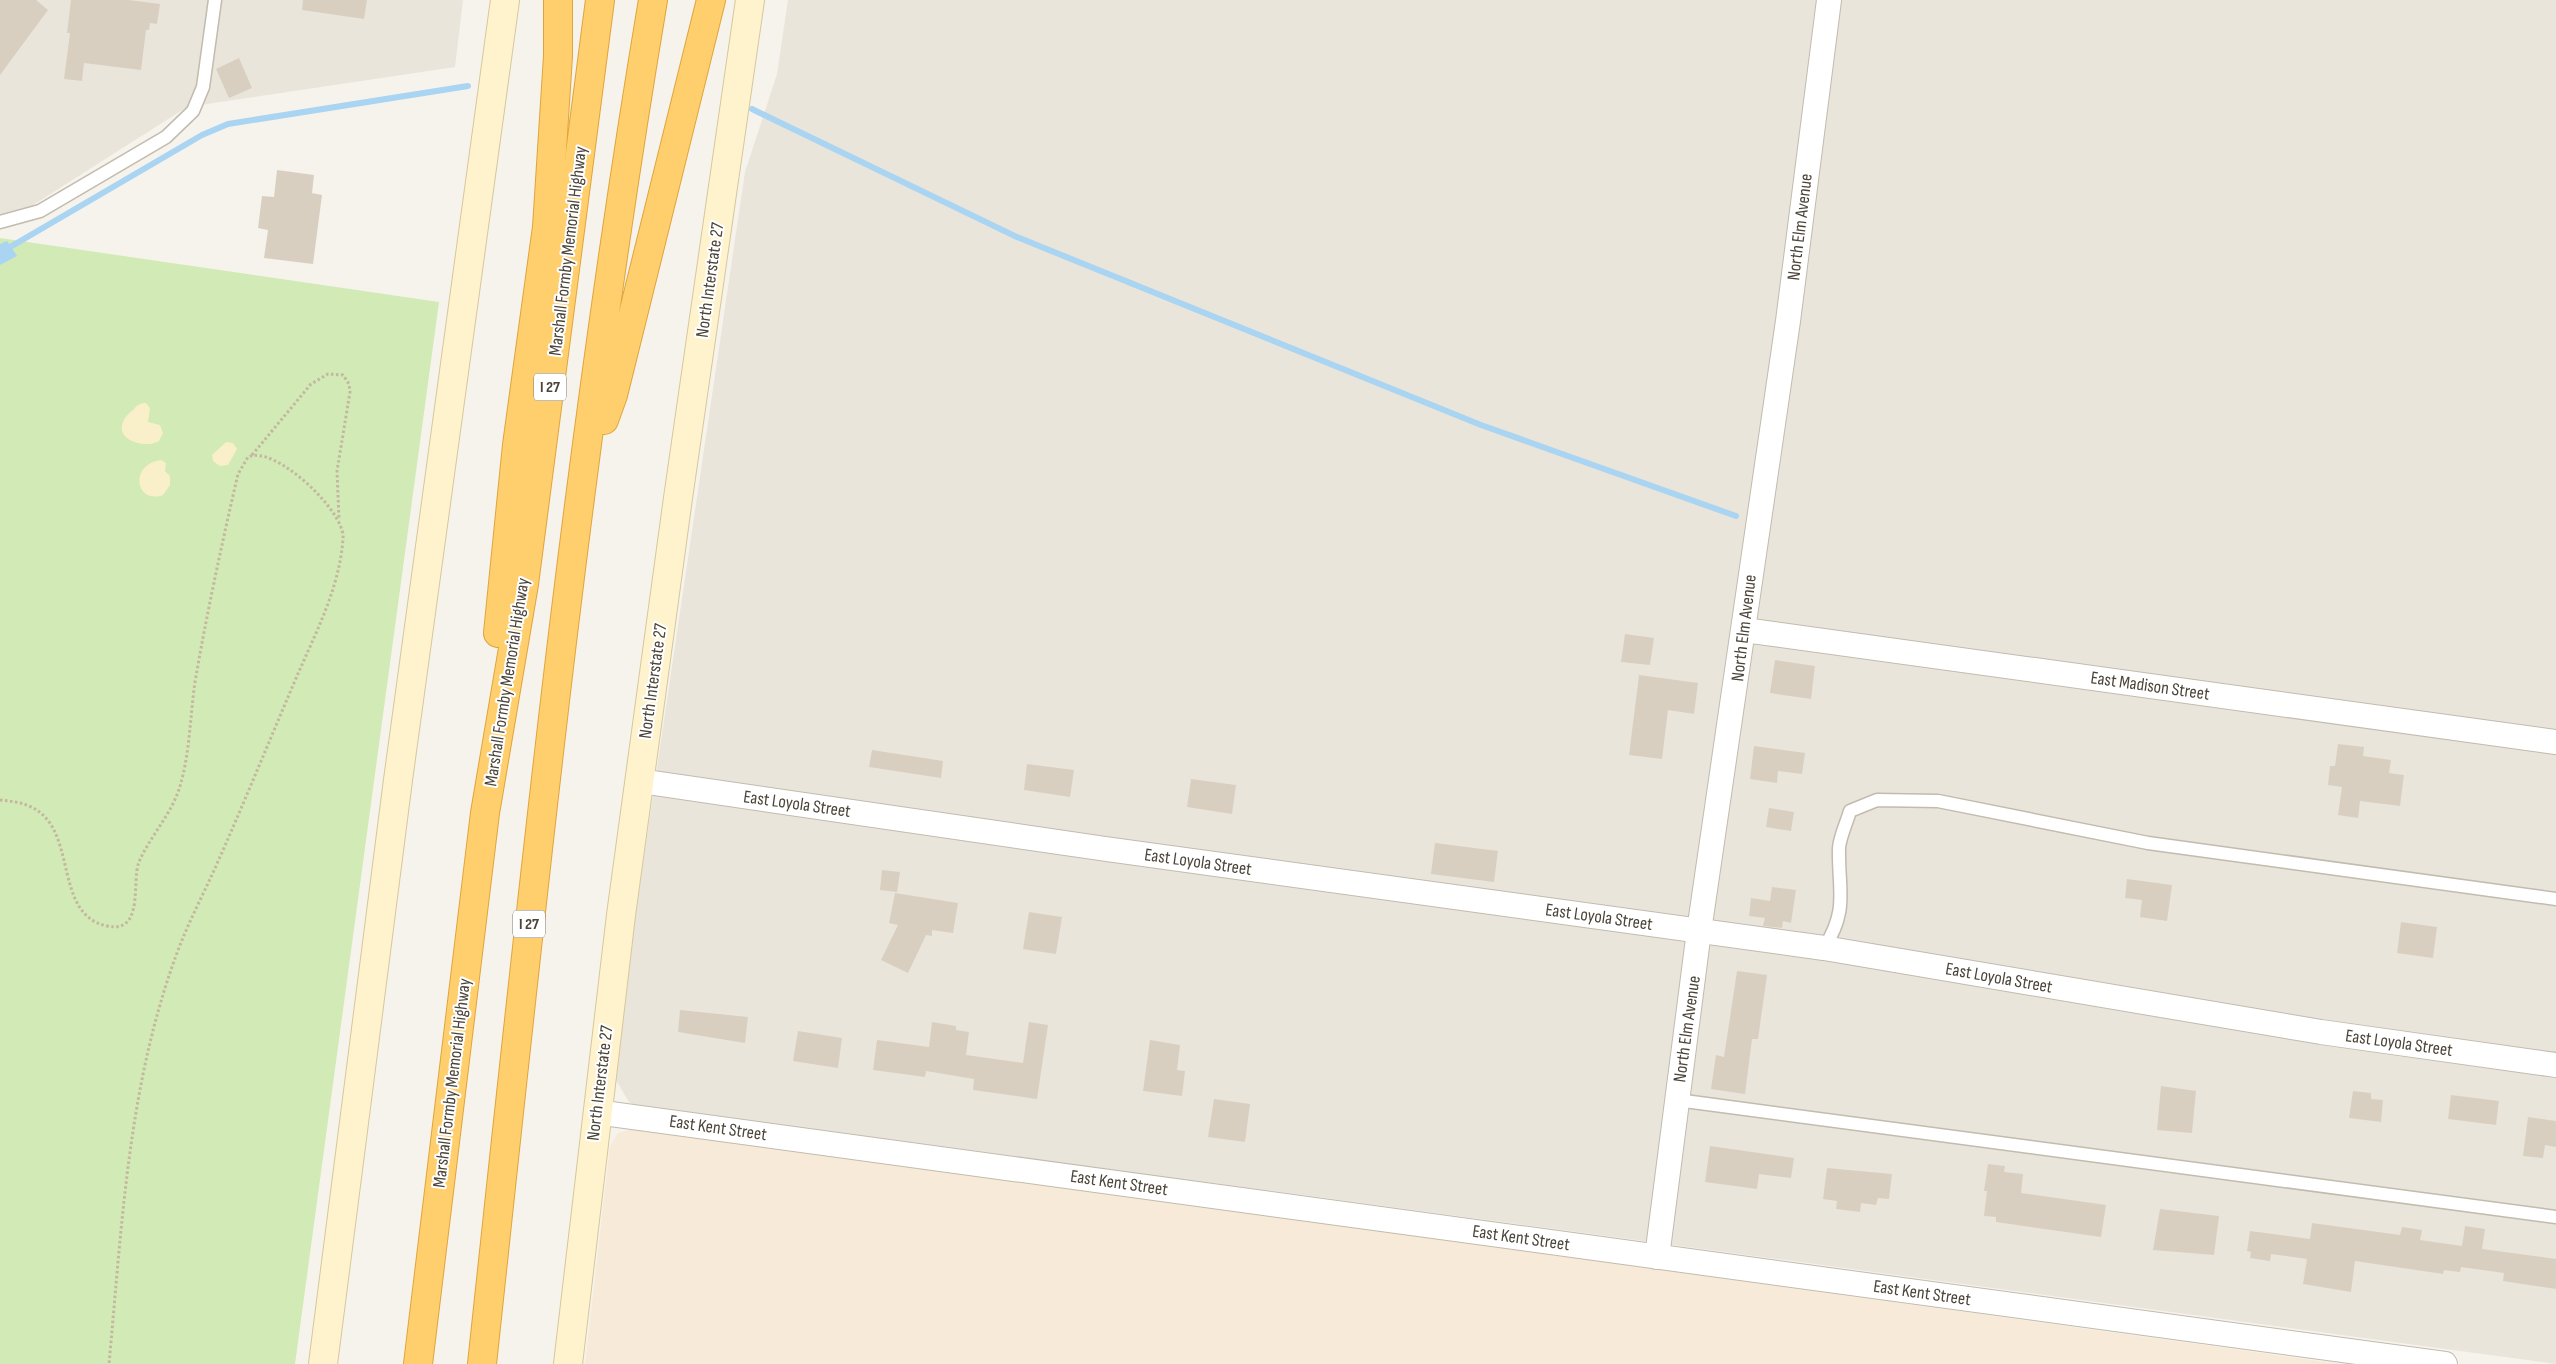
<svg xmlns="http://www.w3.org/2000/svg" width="2556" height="1364" viewBox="0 0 2556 1364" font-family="'Sofia Sans Condensed',sans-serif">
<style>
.residential{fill:#eae5da}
.commercial{fill:#f7ead8}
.green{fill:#d2eab5}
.sand{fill:#f9efc9}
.water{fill:#a9d4f2}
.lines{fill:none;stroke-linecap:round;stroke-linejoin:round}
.stream{stroke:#a9d4f2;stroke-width:6}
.building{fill:#d8cfc1}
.service-casing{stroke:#c2bbae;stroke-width:15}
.minor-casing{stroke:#c2bbae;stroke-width:26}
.secondary-casing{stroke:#d6c79b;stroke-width:30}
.motorway-casing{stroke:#e0a43c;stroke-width:30}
.path{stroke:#c4b79f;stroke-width:3;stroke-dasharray:2.5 2.5;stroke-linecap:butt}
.service{stroke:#fff;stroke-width:12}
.minor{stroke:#fff;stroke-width:24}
.secondary{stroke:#fff3cd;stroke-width:28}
.motorway{stroke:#ffcf6e;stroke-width:28}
.labels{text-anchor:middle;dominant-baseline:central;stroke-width:4;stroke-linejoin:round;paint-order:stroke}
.shield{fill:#fff;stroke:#817c74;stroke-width:1}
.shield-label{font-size:16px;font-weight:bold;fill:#4b4439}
.street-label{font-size:18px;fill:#4b4439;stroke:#fff}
</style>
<rect width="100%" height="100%" fill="#f6f3ec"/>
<g class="residential">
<polygon points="0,0 463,0 455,67 187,107 19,214 0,218"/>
<polygon points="788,0 2556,0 2556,1364 635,1105 629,1102 616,1080 613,1066 745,172 777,74"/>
</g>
<polygon class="commercial" points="636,1128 2340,1364 585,1364 610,1146 618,1133"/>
<polygon class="green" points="0,238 439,302 295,1364 0,1364"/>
<g class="sand">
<path d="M146 403 150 408 148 422 160 425 163 433 159 441C147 449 115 441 123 422 124 418 129 413 133 410 137 405 140 403 146 403Z"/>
<polygon points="226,442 233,443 237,449 228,465 220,466 213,461 212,455"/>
<path d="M161 460 166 463 165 471 170 476V485L163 495C135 505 129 464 161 460Z"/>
</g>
<polygon class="water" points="7,241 17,256 0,265 0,244"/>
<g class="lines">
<g class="stream">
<polyline points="752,109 1017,237 1481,425 1736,516"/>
<polyline points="0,253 202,135 228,124 468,86"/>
</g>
</g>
<g class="building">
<polygon points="0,0 36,0 48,10 0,75"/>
<polygon points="71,0 129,0 160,4 157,24 150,23 149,30 146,30 141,70 84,63 82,81 64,79 70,33 67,33"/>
<polygon points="303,0 367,0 364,19 302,10"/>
<polygon points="239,58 252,88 229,98 216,69"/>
<polygon points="277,170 314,175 312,193 322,195 313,264 264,258 268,230 258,228 262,196 274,197"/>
<polygon points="1625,634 1654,638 1650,665 1621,662"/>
<polygon points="1775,660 1815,666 1811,699 1770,693"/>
<polygon points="1639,675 1698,683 1694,714 1668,710 1662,759 1629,755"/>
<polygon points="2338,744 2364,747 2363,756 2391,760 2389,773 2404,775 2400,806 2360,801 2358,818 2338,815 2342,787 2328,785 2330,766 2335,766"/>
<polygon points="1754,746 1805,753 1802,774 1778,771 1777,783 1750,779"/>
<polygon points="872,750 943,761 941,778 869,767"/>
<polygon points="1027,764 1074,770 1070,797 1024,790"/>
<polygon points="1191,779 1236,785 1232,814 1187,807"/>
<polygon points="1769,808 1794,812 1791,831 1766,827"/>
<polygon points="1435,843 1498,851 1494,882 1431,874"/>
<polygon points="882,870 900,872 897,892 880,890"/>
<polygon points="2127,879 2172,885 2167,921 2140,917 2142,900 2125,898"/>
<polygon points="1772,887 1796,890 1791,923 1783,921 1782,928 1763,926 1765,918 1749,916 1751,898 1770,901"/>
<polygon points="895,893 958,903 953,933 932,930 932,936 926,935 908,973 881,960 898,925 889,923"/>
<polygon points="1029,912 1062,917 1056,954 1023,949"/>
<polygon points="2401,922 2437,927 2433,958 2397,953"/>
<polygon points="1737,971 1767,975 1758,1039 1752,1039 1745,1094 1711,1089 1716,1055 1724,1057"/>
<polygon points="680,1010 748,1017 745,1043 678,1032"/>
<polygon points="932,1022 956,1026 956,1030 969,1032 966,1055 1023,1063 1029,1022 1048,1025 1037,1099 973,1090 974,1079 926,1071 925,1077 873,1070 877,1040 929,1047"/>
<polygon points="798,1031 842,1038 838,1068 793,1061"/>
<polygon points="1150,1040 1180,1045 1177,1070 1185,1071 1182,1096 1143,1091"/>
<polygon points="2161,1086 2196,1091 2192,1133 2157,1130"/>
<polygon points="2353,1091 2371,1093 2371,1099 2383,1100 2381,1122 2349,1118"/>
<polygon points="2451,1095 2499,1101 2496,1125 2448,1119"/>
<polygon points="1214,1099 1250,1104 1245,1142 1208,1137"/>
<polygon points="2528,1117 2556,1121 2556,1147 2545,1145 2543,1158 2523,1156"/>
<polygon points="1710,1146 1794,1158 1791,1178 1759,1174 1757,1189 1705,1182"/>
<polygon points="1988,1164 2005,1166 2004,1172 2023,1174 2021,1193 2106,1205 2101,1237 1996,1222 1996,1217 1984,1216 1987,1191 1984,1191"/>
<polygon points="1827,1168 1892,1174 1889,1199 1878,1198 1876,1205 1861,1203 1860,1212 1836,1209 1837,1201 1823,1199"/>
<polygon points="2160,1209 2219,1216 2214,1255 2153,1250"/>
<polygon points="2312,1223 2400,1235 2402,1227 2422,1230 2420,1240 2462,1246 2465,1226 2485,1229 2482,1249 2556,1259 2556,1289 2503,1281 2504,1273 2461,1267 2460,1272 2444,1270 2443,1274 2355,1261 2351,1292 2303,1284 2307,1259 2271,1254 2270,1261 2250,1258 2251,1252 2247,1251 2250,1231 2310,1239"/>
</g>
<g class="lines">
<g class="service-casing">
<g id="service">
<polyline points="0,222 40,211 166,137 193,111 203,87 215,0"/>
<path d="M1824 948C1849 909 1838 890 1839 848 1840 836 1847 822 1850 811L1877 800 1938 801 2148 843 2556 899"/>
<polyline points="1677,1100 2556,1217"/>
</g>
</g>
<g class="minor-casing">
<g id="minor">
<polyline points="1744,630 2556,742"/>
<polyline points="640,781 1106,849 1824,948 2321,1032 2556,1065"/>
<polyline points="596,1112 2445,1364"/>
<polyline points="1657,1257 1699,931 1788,321 1829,0"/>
</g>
</g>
<g class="secondary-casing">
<g id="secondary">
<polyline points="323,1364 398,780 505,0"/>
<polyline points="568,1364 621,915 678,498 750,0"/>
</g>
</g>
<g class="motorway-casing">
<g id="motorway">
<polyline points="604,420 613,395 711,0"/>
<polyline points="498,633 517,445 547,227 558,56 558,0"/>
<polyline points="418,1364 485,813 524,584 600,0"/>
<path d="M482 1364C531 908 577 452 653 0"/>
</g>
</g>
<g class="path">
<polyline points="252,455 311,384 328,374 343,375 349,384 350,392 337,471 339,519"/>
<path d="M0 800C10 801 20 802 29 806 80 827 51 914 107 926 145 934 131 882 139 862 150 836 172 814 180 786 190 753 190 716 195 682 207 612 222 543 238 474L248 457C274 444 345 511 343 538 340 587 316 632 297 676 270 739 244 803 216 866 203 895 188 923 177 953 128 1085 122 1225 109 1364"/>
</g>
<use href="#service" class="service"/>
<use href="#minor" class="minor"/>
<use href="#secondary" class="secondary"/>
<use href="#motorway" class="motorway"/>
</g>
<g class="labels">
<g class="shield">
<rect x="534" y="373.5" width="32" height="27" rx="4"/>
<rect x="513" y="910.5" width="32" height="27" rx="4"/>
</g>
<g class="shield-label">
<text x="550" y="387">I 27</text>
<text x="529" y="924">I 27</text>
</g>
<g class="street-label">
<text transform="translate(1800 227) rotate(-83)">North Elm Avenue</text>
<text transform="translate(568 251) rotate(-83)">Marshall Formby Memorial Highway</text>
<text transform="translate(710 280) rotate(-82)">North Interstate 27</text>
<text transform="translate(1744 628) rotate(-83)">North Elm Avenue</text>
<text transform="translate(653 681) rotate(-82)">North Interstate 27</text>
<text transform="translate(507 682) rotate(-81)">Marshall Formby Memorial Highway</text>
<text transform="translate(2150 686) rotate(8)">East Madison Street</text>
<text transform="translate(797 804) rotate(8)">East Loyola Street</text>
<text transform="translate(1198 862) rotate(8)">East Loyola Street</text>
<text transform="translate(1599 917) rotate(8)">East Loyola Street</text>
<text transform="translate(1999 978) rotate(10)">East Loyola Street</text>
<text transform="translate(1687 1029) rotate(-82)">North Elm Avenue</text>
<text transform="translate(2399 1043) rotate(8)">East Loyola Street</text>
<text transform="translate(452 1083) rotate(-83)">Marshall Formby Memorial Highway</text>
<text transform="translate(600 1083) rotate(-83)">North Interstate 27</text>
<text transform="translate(718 1128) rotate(8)">East Kent Street</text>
<text transform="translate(1119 1183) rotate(8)">East Kent Street</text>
<text transform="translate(1521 1238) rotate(8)">East Kent Street</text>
<text transform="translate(1922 1293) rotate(8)">East Kent Street</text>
</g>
</g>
</svg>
